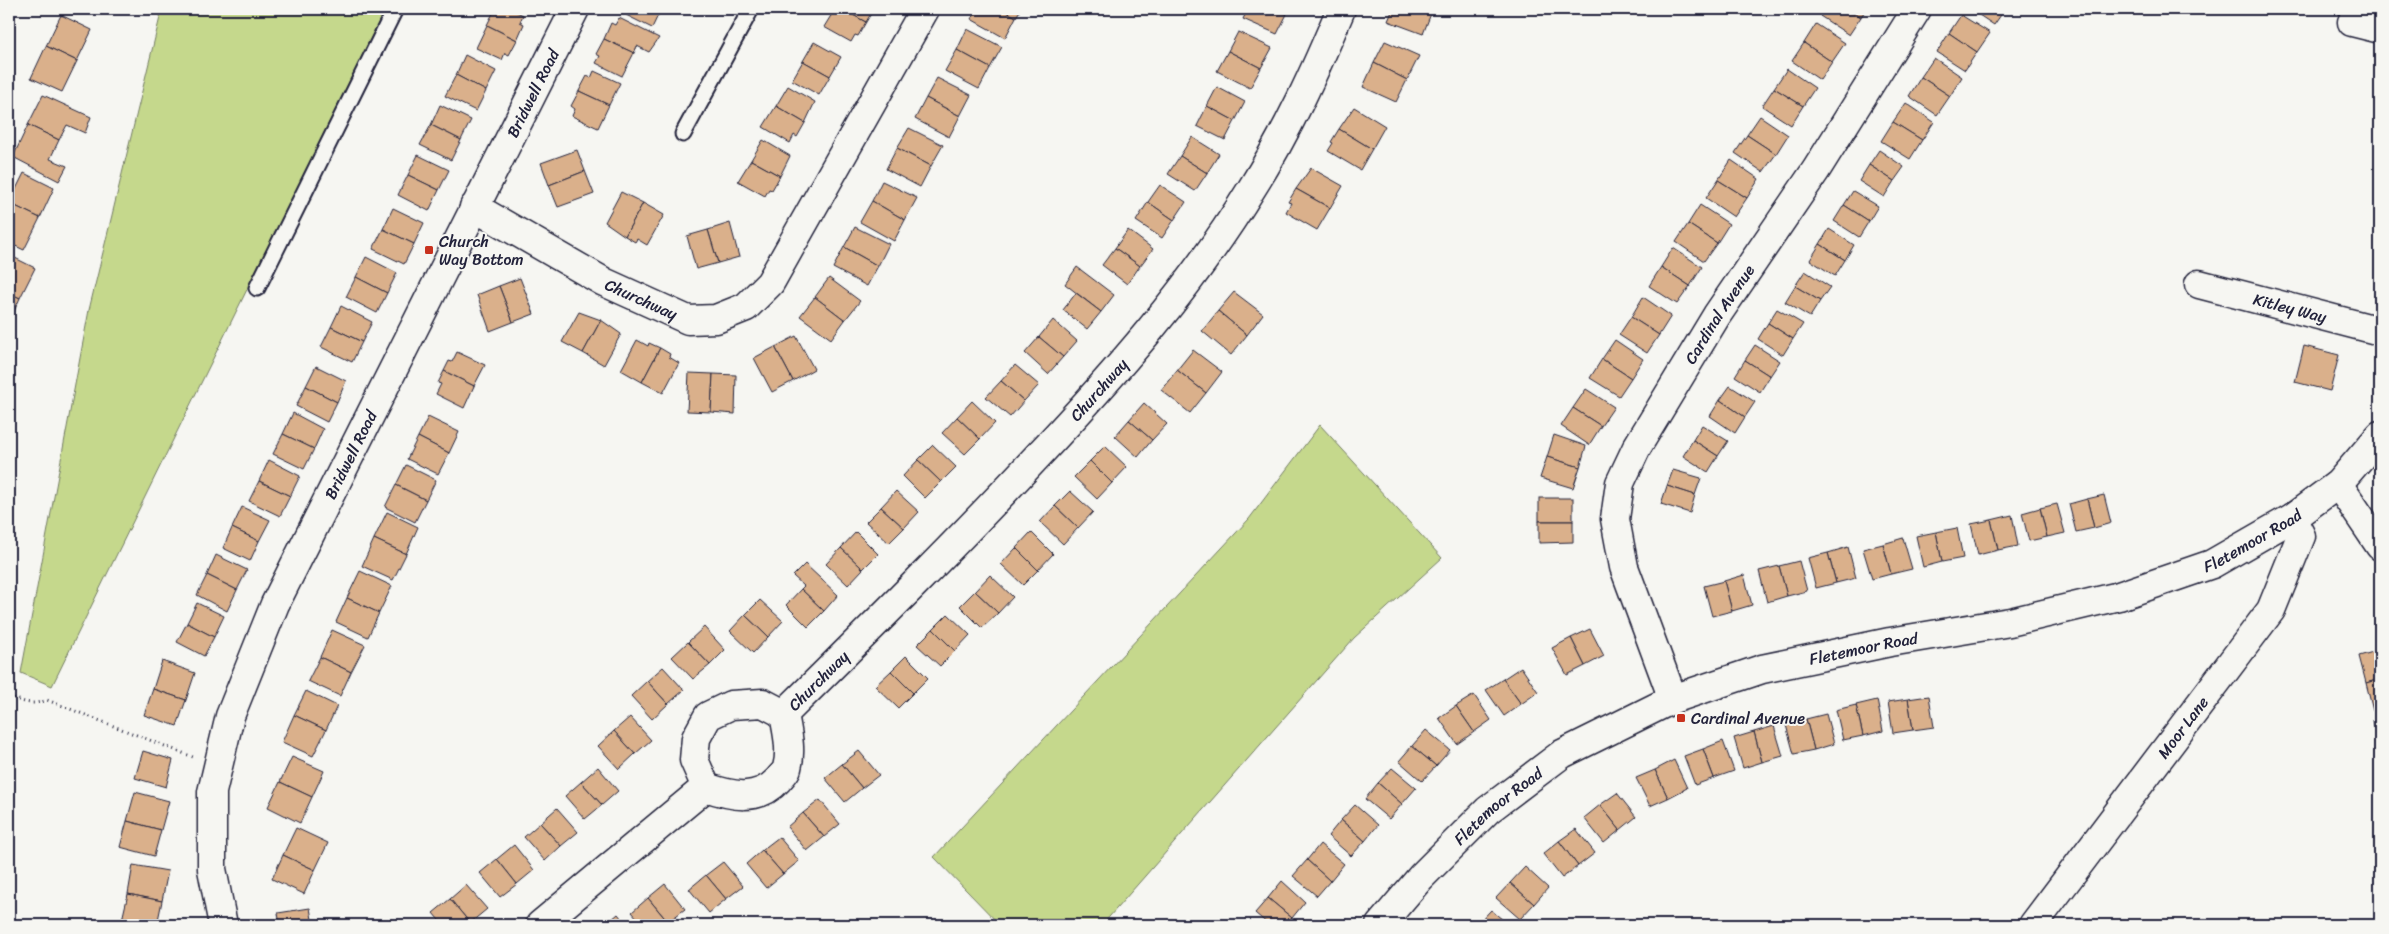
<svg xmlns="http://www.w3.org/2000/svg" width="2389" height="934" viewBox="0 0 2389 934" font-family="Sriracha,sans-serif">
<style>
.green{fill:#c5d88c;stroke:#747d64}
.building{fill:#dab08b;stroke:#22223b}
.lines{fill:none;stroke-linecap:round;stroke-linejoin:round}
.lane-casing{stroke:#22223b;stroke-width:19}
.street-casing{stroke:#22223b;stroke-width:31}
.secondary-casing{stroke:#22223b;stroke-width:31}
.path{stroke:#22223b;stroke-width:3;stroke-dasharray:1 4;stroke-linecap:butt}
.lane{stroke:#f6f6f2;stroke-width:15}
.street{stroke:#f6f6f2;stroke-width:28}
.secondary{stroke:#f6f6f2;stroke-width:28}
.poi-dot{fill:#c8321e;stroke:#f6f6f2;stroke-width:2}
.labels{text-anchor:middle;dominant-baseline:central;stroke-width:4;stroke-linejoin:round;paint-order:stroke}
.street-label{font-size:16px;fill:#22223b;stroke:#f6f6f2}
.poi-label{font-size:16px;fill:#22223b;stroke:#f6f6f2;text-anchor:start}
</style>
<rect width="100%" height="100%" fill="#f6f6f2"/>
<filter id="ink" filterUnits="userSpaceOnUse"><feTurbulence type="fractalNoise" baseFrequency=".02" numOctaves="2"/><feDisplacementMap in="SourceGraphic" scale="10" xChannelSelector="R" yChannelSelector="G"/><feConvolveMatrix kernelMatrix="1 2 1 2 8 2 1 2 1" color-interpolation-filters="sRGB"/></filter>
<g filter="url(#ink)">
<g class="green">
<polygon points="162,9 385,9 52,686 21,673 89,310"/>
<polygon points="1320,425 1442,558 1354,638 1102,925 1000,925 934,857 1249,519"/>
</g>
<g class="building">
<polygon points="495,9 511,9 523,15 520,22 524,24 517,40 487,25"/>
<polygon points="629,9 661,9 652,28 626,15"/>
<polygon points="835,9 842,9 866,22 858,36 855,35 851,42 824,27"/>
<polygon points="842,9 871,9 872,12 866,22"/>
<polygon points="977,9 1002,9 1016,17 1005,38 971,19"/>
<polygon points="1002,9 1021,9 1016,17"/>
<polygon points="1248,9 1276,9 1287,14 1277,34 1243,19"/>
<polygon points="1393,9 1427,9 1432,11 1423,34 1388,21"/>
<polygon points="1825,9 1849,9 1861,17 1849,35 1820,16"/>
<polygon points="1849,9 1866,9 1861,17"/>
<polygon points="1970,9 2005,9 1994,25"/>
<polygon points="61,15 92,30 77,61 46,46"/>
<polygon points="1961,15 1990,33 1977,52 1949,33"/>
<polygon points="619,18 659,38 649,52 637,46 634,53 604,39 611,23 615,25"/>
<polygon points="1816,24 1845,43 1832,62 1804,43"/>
<polygon points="487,25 517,40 509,55 505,53 502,60 476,48"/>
<polygon points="967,29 1002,47 990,68 957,50"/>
<polygon points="1238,32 1272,48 1261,68 1228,51"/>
<polygon points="1949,33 1977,52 1965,70 1937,52"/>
<polygon points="604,39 634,53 622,76 596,63 600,56 596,54"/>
<polygon points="1385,41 1419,56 1407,80 1374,63"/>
<polygon points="814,42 841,57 830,76 803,61"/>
<polygon points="1804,43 1832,62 1820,80 1792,61"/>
<polygon points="46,46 77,61 62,92 31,78"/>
<polygon points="957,50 990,68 979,89 945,71"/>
<polygon points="1228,51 1261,68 1250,88 1217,71"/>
<polygon points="465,55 496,71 486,91 456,75"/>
<polygon points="1934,58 1962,77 1950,96 1921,77"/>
<polygon points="803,61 830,76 819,95 792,80"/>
<polygon points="1374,63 1407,80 1396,102 1363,87"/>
<polygon points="1787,69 1815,88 1803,106 1774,88"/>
<polygon points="594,71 620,83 609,105 579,91 587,76 591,78"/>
<polygon points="456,75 486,91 476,111 445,96"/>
<polygon points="1921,77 1950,96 1937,115 1909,96"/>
<polygon points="937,78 971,95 960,116 926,98"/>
<polygon points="788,86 815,102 805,123 776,106"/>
<polygon points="1217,87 1245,102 1235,121 1207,106"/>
<polygon points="1774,88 1803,106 1791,125 1762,106"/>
<polygon points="579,91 609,105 598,128 572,116 575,109 571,106"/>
<polygon points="43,95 91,117 85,133 67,125 59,140 28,125"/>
<polygon points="926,98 960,116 949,137 915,119"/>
<polygon points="1906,103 1934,122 1922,140 1893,122"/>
<polygon points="440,105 471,120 461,140 431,125"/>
<polygon points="776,106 805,123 797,137 794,135 790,143 763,127"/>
<polygon points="1207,106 1235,121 1225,140 1197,126"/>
<polygon points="1354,107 1385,126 1372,149 1339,129"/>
<polygon points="1760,116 1788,135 1776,154 1747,135"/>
<polygon points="1893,122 1922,140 1910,159 1881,141"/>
<polygon points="28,125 59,140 50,159 67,166 59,181 13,157"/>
<polygon points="431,125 461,140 451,160 420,145"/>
<polygon points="909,128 943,145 931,166 897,148"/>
<polygon points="1339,129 1372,149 1360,170 1328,151 1333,143 1331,142"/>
<polygon points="1747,135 1776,154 1763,172 1735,153"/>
<polygon points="1192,137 1219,154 1207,173 1180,156"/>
<polygon points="763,140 790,156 780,176 751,160"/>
<polygon points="897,148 931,166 920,187 886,169"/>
<polygon points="577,150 585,171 549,185 541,163"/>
<polygon points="1879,150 1904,167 1894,181 1869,165"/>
<polygon points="418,155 449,170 439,190 408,175"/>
<polygon points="1180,156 1207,173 1195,191 1168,174"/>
<polygon points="751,160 780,176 772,190 769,189 765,196 738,181"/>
<polygon points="1731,160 1759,179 1747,198 1718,180"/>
<polygon points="1869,165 1894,181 1884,197 1859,181"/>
<polygon points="1311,168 1343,186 1330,208 1296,189"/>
<polygon points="585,171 594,194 558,207 549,185"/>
<polygon points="24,173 54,188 40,218 9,203"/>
<polygon points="408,175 439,190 429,211 398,195"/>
<polygon points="1718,180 1747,198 1734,217 1706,198"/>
<polygon points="882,181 917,198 905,220 872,201"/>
<polygon points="1160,185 1186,202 1174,220 1148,202"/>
<polygon points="1296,189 1330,208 1317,230 1286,212 1291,203 1288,202"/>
<polygon points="1853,191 1878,206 1869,221 1844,205"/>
<polygon points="621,192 643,203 625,236 605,222"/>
<polygon points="872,201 905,220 894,241 860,222"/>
<polygon points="1148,202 1174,220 1162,238 1136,221"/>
<polygon points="9,203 40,218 24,250 9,243"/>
<polygon points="643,203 664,215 647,245 637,239 635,242 625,236"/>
<polygon points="1700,205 1729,224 1717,243 1688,224"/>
<polygon points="1844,205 1869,221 1859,237 1834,221"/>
<polygon points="393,208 424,223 414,244 383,229"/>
<polygon points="730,223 739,257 718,263 708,230"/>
<polygon points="1688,224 1717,243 1704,261 1676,242"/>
<polygon points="855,227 889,244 878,266 844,247"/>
<polygon points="383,229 414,244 404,264 373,249"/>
<polygon points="1829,229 1854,245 1845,260 1820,244"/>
<polygon points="708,230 718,263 696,269 687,236"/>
<polygon points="1128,230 1153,249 1140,266 1115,248"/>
<polygon points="1820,244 1845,260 1835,276 1810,260"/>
<polygon points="844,247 878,266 867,286 833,268"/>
<polygon points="1115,248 1140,266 1127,284 1102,265"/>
<polygon points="1673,248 1702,267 1690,286 1661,267"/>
<polygon points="9,255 35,268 20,298 9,293"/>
<polygon points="366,257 397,273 387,293 356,277"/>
<polygon points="1077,267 1114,295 1101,312 1065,284"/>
<polygon points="1661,267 1690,286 1677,304 1649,286"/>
<polygon points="1805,271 1830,287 1820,301 1795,286"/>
<polygon points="356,277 387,293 377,313 346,297"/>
<polygon points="520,278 534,314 513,322 499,286"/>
<polygon points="829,278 860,301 845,320 815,297"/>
<polygon points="499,286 513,322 490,331 477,295"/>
<polygon points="1795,286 1820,301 1810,317 1785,302"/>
<polygon points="1234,292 1263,314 1247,335 1218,311"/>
<polygon points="9,293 20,298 9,322"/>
<polygon points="1076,293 1101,312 1087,329 1063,310"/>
<polygon points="815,297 845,320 831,339 800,316"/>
<polygon points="1643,297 1671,316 1659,335 1631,317"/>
<polygon points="341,306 372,322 362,342 331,327"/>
<polygon points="1777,309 1803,324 1793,339 1768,323"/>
<polygon points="1218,311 1247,335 1231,355 1202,331"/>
<polygon points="579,312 601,320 583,353 562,342"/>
<polygon points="1631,317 1659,335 1647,353 1619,335"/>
<polygon points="601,320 621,334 604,365 583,353"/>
<polygon points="1053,320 1077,341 1063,357 1039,337"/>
<polygon points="1768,323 1793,339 1783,355 1758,339"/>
<polygon points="331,327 362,342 352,362 321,347"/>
<polygon points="796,336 814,369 793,381 775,347"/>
<polygon points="1039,337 1063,357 1048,374 1025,353"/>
<polygon points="637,340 648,346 649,343 660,348 642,382 621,370"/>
<polygon points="1615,340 1643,359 1631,378 1602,359"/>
<polygon points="1755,345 1780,361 1770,376 1745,360"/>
<polygon points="2304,346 2339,355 2330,391 2295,382"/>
<polygon points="775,347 793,381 772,392 754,358"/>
<polygon points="660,348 670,354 669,357 679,363 663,393 642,382"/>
<polygon points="1193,350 1222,372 1206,393 1177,370"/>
<polygon points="457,352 485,365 474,386 444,371 449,361 452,362"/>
<polygon points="1602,359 1631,378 1619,396 1590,378"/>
<polygon points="1745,360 1770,376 1760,392 1735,376"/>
<polygon points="1015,365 1039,385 1024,401 1001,381"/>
<polygon points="316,366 346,381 337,402 306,386"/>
<polygon points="1177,370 1206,393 1190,413 1161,390"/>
<polygon points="444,371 474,386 464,408 436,394 441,384 438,383"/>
<polygon points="689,373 713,374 711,412 687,411"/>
<polygon points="713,374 736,375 735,414 711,412"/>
<polygon points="1001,381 1024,401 1010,417 986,397"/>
<polygon points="306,386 337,402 327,422 296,406"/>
<polygon points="1730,386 1755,402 1745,417 1720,400"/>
<polygon points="1586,389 1614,407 1601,426 1573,408"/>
<polygon points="1720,400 1745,417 1735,433 1710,416"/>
<polygon points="972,401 995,423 980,439 957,417"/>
<polygon points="1144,403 1167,424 1152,440 1129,420"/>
<polygon points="1573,408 1601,426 1589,445 1561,426"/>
<polygon points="293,413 323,429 314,449 283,434"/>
<polygon points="428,417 459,432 449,453 418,437"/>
<polygon points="957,417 980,439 965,454 942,433"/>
<polygon points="1129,420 1152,440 1138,457 1115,436"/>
<polygon points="1702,425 1728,441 1718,456 1693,440"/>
<polygon points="283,434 314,449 304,469 273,454"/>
<polygon points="1554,435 1586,446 1580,467 1547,457"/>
<polygon points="418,437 449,453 438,474 407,459"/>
<polygon points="1693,440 1718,456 1708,472 1683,456"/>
<polygon points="933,445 956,467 941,482 918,460"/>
<polygon points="1105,446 1127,467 1112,483 1090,461"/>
<polygon points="1547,457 1580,467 1573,488 1540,478"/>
<polygon points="269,460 300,476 290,496 259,481"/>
<polygon points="918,460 941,482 925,498 903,476"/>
<polygon points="1090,461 1112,483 1097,499 1074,477"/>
<polygon points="406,465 436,480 426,500 396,485"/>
<polygon points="1673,470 1701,478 1695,495 1667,486"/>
<polygon points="259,481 290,496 280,516 249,501"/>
<polygon points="396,485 426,500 415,522 385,507"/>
<polygon points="1667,486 1695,495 1690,513 1661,504"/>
<polygon points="896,491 919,512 904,528 881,507"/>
<polygon points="1070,491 1093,512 1078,528 1055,506"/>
<polygon points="2104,495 2111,523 2094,528 2087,499"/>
<rect x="1539" y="498" width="34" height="23"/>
<polygon points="2087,499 2094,528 2076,532 2069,504"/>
<polygon points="2057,504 2065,533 2047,537 2040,508"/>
<polygon points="1055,506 1078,528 1063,544 1040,522"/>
<polygon points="242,507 270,520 259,541 232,528"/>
<polygon points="881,507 904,528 889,543 866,522"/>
<polygon points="2040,508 2047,537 2029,541 2022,513"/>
<polygon points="387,512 418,527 406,554 374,539"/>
<polygon points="2012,515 2018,546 1998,550 1991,520"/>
<polygon points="1991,520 1998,550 1978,555 1971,524"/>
<polygon points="1539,521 1573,521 1573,542 1539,543"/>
<polygon points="232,528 259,541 250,561 223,548"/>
<polygon points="1957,528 1963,558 1942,562 1936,532"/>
<polygon points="856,532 878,554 863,569 841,548"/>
<polygon points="1031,532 1053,554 1038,570 1016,548"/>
<polygon points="1936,532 1942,562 1923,567 1916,536"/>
<polygon points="1903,538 1912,569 1891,574 1883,544"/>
<polygon points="374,539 406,554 393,580 362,566"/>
<polygon points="1883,544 1891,574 1872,579 1863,549"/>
<polygon points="1848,547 1856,578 1836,583 1828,553"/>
<polygon points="841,548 863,569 848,585 826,564"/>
<polygon points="1016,548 1038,570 1023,585 1001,564"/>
<polygon points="1828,553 1836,583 1816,588 1808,558"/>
<polygon points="216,555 247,570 237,590 207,575"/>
<polygon points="1799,561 1807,591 1787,596 1779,566"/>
<polygon points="805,564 838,595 824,611 801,589 804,586 793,576"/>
<polygon points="1779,566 1787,596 1767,602 1759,571"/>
<polygon points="360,571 392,586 379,613 347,598"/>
<polygon points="207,575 237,590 227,611 197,595"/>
<polygon points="990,575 1013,597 998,613 975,591"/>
<polygon points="1744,575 1752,605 1732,611 1724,581"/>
<polygon points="1724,581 1732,611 1712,616 1704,586"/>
<polygon points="801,589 824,611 808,627 786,605"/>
<polygon points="975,591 998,613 982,628 960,606"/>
<polygon points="347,598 379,613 368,637 336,622"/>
<polygon points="760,600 783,621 768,637 745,615"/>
<polygon points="197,603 224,616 214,637 187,623"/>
<polygon points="948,614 970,635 955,651 933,629"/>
<polygon points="745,615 768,637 753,653 730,631"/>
<polygon points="187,623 214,637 204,656 177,642"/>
<polygon points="704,627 725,650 710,665 688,642"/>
<polygon points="933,629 955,651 940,666 917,645"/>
<polygon points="1590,629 1604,656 1585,666 1571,638"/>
<polygon points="332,630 365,645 351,672 320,657"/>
<polygon points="1571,638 1585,666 1567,675 1552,648"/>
<polygon points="688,642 710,665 693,679 672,657"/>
<polygon points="2380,650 2380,679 2366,683 2359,656"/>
<polygon points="906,656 928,678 913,693 891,671"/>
<polygon points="320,657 351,672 340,696 308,681"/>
<polygon points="162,661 195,673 186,700 153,689"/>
<polygon points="663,667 684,690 668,704 647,681"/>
<polygon points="1521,667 1538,692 1521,704 1503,679"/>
<polygon points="891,671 913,693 898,708 875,686"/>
<polygon points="1503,679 1521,704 1504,716 1486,690"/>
<polygon points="2380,679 2380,709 2373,711 2366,683"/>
<polygon points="647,681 668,704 652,719 631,696"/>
<polygon points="153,689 186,700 177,726 144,715"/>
<polygon points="306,691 337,706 326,730 294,715"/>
<polygon points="1474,695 1491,720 1474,732 1456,706"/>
<polygon points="1929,696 1934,727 1913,730 1908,699"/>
<polygon points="1908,699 1913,730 1893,733 1888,702"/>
<polygon points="1877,700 1883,731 1863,736 1856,705"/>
<polygon points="1856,705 1863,736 1843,740 1836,710"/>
<polygon points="1456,706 1474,732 1457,744 1439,718"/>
<polygon points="1826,714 1834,744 1814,750 1806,719"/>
<polygon points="294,715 326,730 313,756 282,742"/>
<polygon points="630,717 651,740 635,754 614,731"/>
<polygon points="1806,719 1814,750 1794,754 1786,725"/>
<polygon points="2380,719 2380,747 2378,748 2373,720"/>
<polygon points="1774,726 1783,756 1762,762 1754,732"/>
<polygon points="1426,730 1450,750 1436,766 1412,746"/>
<polygon points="614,731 635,754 619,769 598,746"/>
<polygon points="1754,732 1762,762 1743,768 1734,738"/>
<polygon points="1723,741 1734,771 1714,778 1703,749"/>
<polygon points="1412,746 1436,766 1422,781 1399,761"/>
<polygon points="1703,749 1714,778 1695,785 1684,756"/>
<polygon points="143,751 173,760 166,787 135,778"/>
<polygon points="859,751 879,775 862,788 842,764"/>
<polygon points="292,757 324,771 312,797 280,782"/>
<polygon points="1674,760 1687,788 1668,798 1655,770"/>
<polygon points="842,764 862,788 845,802 825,778"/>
<polygon points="598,767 618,791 602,805 581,782"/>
<polygon points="1392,768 1416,788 1402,804 1378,783"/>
<polygon points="1655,770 1668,798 1650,806 1636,778"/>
<polygon points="280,782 312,797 300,823 268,807"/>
<polygon points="581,782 602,805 585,819 565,796"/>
<polygon points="1378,783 1402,804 1389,819 1365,799"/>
<polygon points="135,792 169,801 161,830 127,821"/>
<polygon points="1617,793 1636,817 1620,830 1600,805"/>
<polygon points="820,800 840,824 824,837 803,813"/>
<polygon points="1355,805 1378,825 1365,841 1341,820"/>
<polygon points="1600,805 1620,830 1604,843 1584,818"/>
<polygon points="557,808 578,832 561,846 540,823"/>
<polygon points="803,813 824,837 807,851 787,827"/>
<polygon points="1341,820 1365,841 1351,856 1328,836"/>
<polygon points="127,821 161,830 154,856 120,847"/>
<polygon points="540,823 561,846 545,861 524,837"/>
<polygon points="296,828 328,843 315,870 283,855"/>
<polygon points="1576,829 1595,853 1578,866 1559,841"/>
<polygon points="779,837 799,861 783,874 762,850"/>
<polygon points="1559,841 1578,866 1562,878 1543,854"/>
<polygon points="1320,844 1344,864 1330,881 1307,860"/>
<polygon points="514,845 534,870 517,884 497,859"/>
<polygon points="762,850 783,874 766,888 746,864"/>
<polygon points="283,855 315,870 304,894 272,879"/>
<polygon points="497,859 517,884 500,897 480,873"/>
<polygon points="1307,860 1330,881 1317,896 1293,876"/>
<polygon points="723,862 743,886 726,899 706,875"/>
<polygon points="133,865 168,871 162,901 128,894"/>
<polygon points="1525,867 1548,888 1534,904 1510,883"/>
<polygon points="706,875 726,899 709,913 689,889"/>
<polygon points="1282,881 1305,902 1292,918 1268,898"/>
<polygon points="1510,883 1534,904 1520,919 1496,898"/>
<polygon points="665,884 685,909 668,922 648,898"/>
<polygon points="466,885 487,909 470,923 450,899"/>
<polygon points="128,894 162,901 157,925 122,920"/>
<polygon points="648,898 668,922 665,925 643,925 632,912"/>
<polygon points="1268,898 1292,918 1285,925 1269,925 1255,913"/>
<polygon points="450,899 470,923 467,925 443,925 433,913"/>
<polygon points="310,908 313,925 280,925 278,913"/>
<polygon points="1491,910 1509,925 1477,925"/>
<polygon points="618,914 627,925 605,925"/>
</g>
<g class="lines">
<g class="lane-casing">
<g id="lane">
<polyline points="683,134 751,9"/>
<polyline points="257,288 395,9"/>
</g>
</g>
<g class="street-casing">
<g id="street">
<polyline points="2352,22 2380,29"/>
<path id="s1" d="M474 207 604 282 688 320 716 319 746 307 770 283 925 9"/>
<path id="s2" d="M2199 284 2380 331"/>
<polyline points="2338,484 2380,546"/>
<path id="s3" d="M1673 699 1624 567 1615 519 1620 483 1637 447 1717 315 1816 170 1917 9"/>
<path d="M763 703 784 714C787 731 792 750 787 768 786 772 781 776 778 780 758 802 731 796 706 787L694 760 696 738 708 716 731 705Z"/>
<path id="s4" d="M784 714C868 631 952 548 1033 461 1113 376 1191 288 1252 188 1288 131 1315 71 1341 9"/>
<path id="s5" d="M223 925 212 869V792L230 716 275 604 575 9"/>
<polyline points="540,925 706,787"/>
<path id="s6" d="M2033 925 2271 610 2301 536 2292 518"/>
</g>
</g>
<g class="secondary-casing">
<g id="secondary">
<path id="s7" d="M1380 925 1421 877 1488 810 1562 754 1673 699 1762 669 1890 642 2010 622 2119 596 2212 564 2292 518 2338 484 2380 435"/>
</g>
</g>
<path class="path" d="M9 696C23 702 32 706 47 700L193 757"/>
<use href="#lane" class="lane"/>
<use href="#street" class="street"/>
<use href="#secondary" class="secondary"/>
</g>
</g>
<g class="poi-dot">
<rect x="424" y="245" width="10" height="10" rx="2.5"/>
<rect x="1676" y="713" width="10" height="10" rx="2.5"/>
</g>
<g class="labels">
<g class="street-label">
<text stroke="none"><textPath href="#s5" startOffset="905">Bridwell Road</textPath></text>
<text stroke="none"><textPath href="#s1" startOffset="191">Churchway</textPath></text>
<text stroke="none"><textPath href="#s2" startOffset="94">Kitley Way</textPath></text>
<text stroke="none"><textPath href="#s3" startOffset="422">Cardinal Avenue</textPath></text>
<text stroke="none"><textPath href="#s4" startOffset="452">Churchway</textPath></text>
<text stroke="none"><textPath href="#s5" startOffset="500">Bridwell Road</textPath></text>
<text stroke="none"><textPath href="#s7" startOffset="978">Fletemoor Road</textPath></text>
<text stroke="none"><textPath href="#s7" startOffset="572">Fletemoor Road</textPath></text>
<text stroke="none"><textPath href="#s4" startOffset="48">Churchway</textPath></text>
<text stroke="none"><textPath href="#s6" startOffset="248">Moor Lane</textPath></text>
<text stroke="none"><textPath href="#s7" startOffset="168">Fletemoor Road</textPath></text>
</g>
<g class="poi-label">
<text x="439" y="241">Church<tspan x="439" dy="18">Way Bottom</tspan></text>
<text x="1691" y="718">Cardinal Avenue</text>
</g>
</g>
<rect width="2389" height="934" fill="none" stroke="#f6f6f2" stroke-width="30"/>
<rect x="15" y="15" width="2359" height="904" fill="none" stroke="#22223b" stroke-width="2" filter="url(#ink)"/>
</svg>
